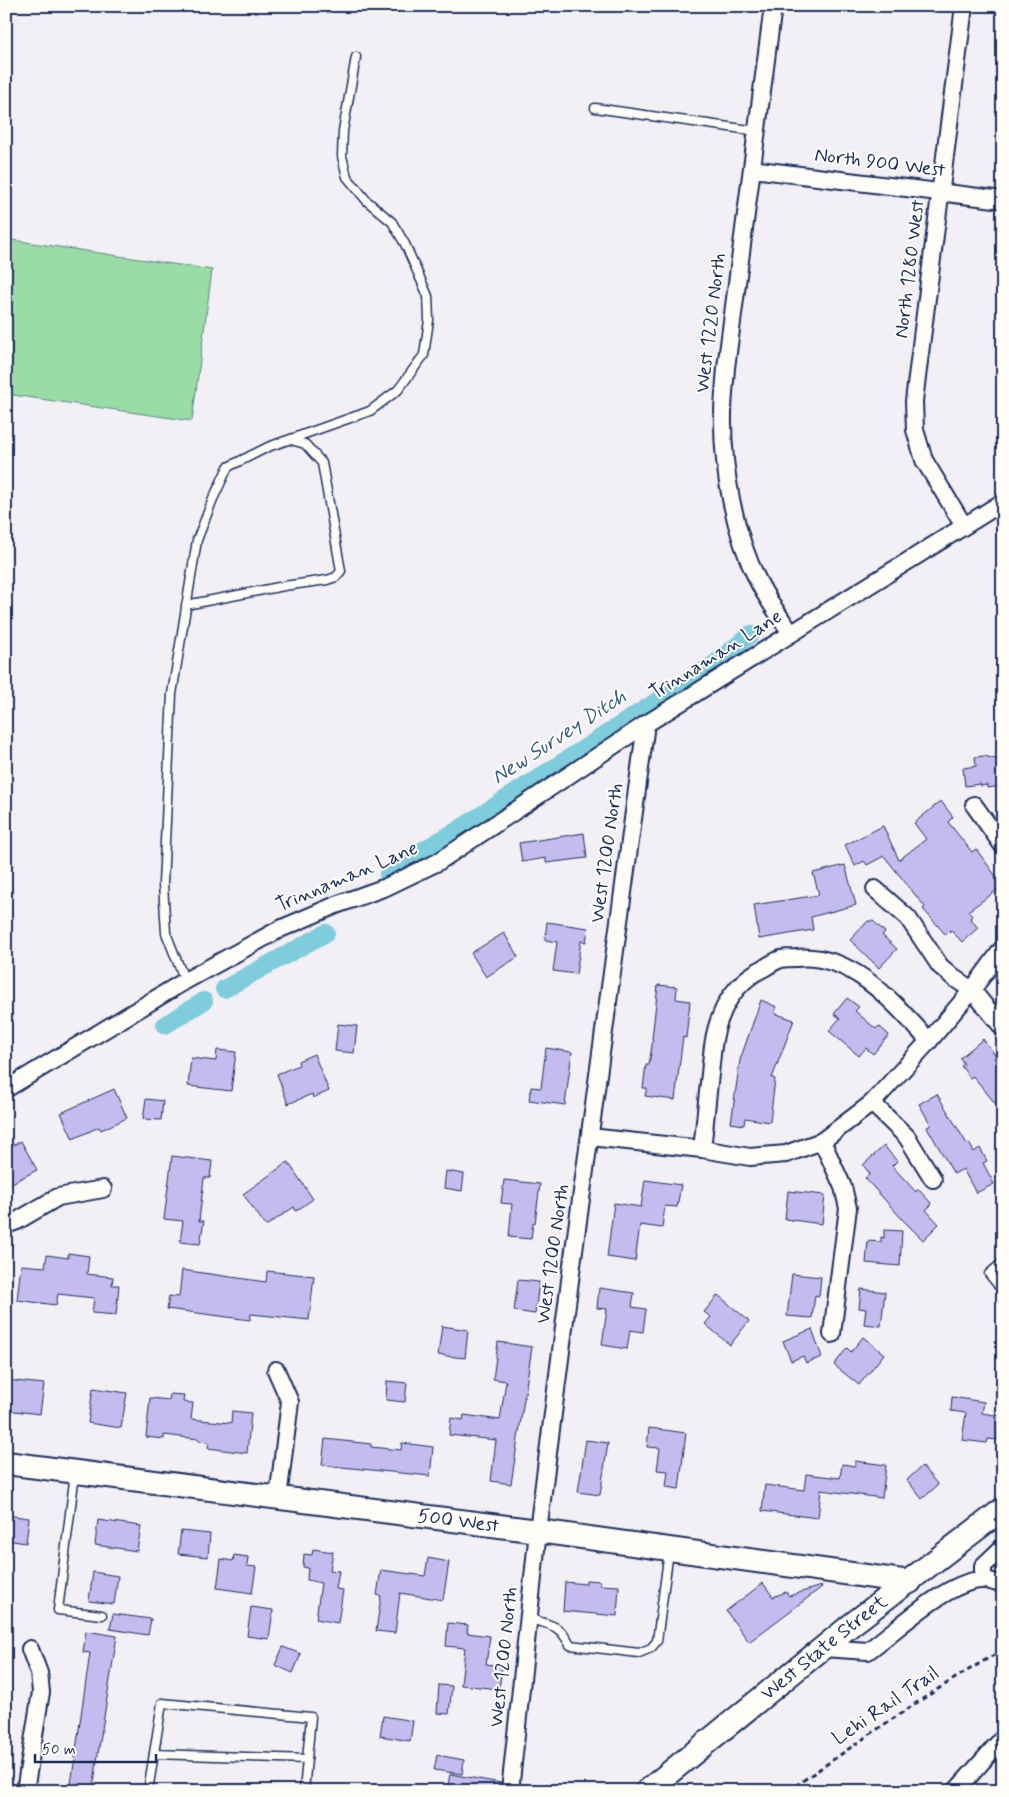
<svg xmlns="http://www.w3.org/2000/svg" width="1009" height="1797" viewBox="0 0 1009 1797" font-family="Mynerve,sans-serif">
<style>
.green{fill:#9adca6;stroke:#5a8682}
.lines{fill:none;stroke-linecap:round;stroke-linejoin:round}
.canal{stroke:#7eccdc;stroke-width:18}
.building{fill:#c4bcee;stroke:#1b2f5e}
.lane-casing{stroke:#1b2f5e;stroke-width:11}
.street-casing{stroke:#1b2f5e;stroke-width:20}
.secondary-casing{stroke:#1b2f5e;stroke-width:26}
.path{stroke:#1b2f5e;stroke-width:3;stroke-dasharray:5 4;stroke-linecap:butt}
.lane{stroke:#fdfcf7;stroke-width:8}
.street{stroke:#fdfcf7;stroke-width:16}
.secondary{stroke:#fdfcf7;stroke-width:22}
.labels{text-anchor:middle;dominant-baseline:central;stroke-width:4;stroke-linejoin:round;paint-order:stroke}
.street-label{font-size:20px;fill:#1b2f5e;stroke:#fdfcf7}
.water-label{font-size:21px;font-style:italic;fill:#395e84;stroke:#fdfcf7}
</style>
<rect width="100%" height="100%" fill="#f2eff5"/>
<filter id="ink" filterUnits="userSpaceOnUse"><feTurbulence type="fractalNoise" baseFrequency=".02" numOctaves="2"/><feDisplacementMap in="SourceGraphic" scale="10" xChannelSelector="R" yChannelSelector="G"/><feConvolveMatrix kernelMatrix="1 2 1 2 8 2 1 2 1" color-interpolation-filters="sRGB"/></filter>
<g filter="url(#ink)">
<polygon class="green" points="6,239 212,270 192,421 6,394"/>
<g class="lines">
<g class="canal">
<polyline points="388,874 411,857 458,830 716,663 751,634"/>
<polyline points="224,989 326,933"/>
<polyline points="165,1025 204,1001"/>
</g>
</g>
<g class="building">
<polygon points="984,756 1003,761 1003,786 987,788 987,785 981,786 980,784 965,786 963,768 976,766 975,757"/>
<polygon points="941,801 953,817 948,822 972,852 976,849 1003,886 968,911 972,916 970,918 978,928 962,942 951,930 946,935 923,909 925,907 884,856 867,865 864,861 855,866 845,845 883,826 899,860 926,839 914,823"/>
<polygon points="584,833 587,858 546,863 546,858 522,862 519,843"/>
<polygon points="845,865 856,905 811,917 813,930 759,939 754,905 819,895 813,873"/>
<polygon points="868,921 873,921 885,932 882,935 897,949 879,968 850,940"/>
<polygon points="547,922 588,928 586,942 581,941 576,974 553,971 557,942 545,940"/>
<polygon points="504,933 518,957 486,977 471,953"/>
<polygon points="658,985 677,987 676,999 690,1001 686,1038 683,1037 675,1100 645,1096 647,1088 643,1088 646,1065 649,1065 653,1039 652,1039"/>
<polygon points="847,998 859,1007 855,1011 876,1029 879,1026 889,1035 873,1054 866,1048 859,1056 829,1031 840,1018 834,1014"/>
<polygon points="761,1000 777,1007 774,1013 794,1020 772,1078 775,1079 770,1122 745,1118 744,1125 731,1123 740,1060"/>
<polygon points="338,1024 357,1026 354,1053 335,1051"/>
<polygon points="983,1039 996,1056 994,1058 1003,1070 1003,1113 973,1076 970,1078 961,1066 964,1064 960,1058"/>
<polygon points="546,1048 572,1052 565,1105 529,1100 531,1087 541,1088"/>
<polygon points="217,1050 236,1052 231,1091 188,1086 191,1058 216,1061"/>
<polygon points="314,1054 329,1091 313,1098 312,1094 288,1104 277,1074 299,1065 298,1061"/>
<polygon points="114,1089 127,1118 101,1130 99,1127 73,1139 61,1113"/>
<polygon points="937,1094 967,1144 969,1143 974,1152 980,1148 987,1161 983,1163 994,1184 976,1193 963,1169 954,1174 927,1127 931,1125 919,1104"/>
<polygon points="146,1099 163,1101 161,1120 143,1119"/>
<polygon points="21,1141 37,1170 6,1186 6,1149"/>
<polygon points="884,1146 897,1161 892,1166 916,1192 918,1189 932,1204 926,1210 939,1224 923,1240 903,1220 865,1178 870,1174 863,1165"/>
<polygon points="172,1156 212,1161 210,1178 204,1178 199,1221 204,1221 200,1244 180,1242 183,1221 164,1219"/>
<polygon points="288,1162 313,1199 296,1211 294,1207 266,1226 243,1194"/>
<polygon points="446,1171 464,1174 462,1191 444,1188"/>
<polygon points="504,1180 540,1184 535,1223 533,1223 531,1239 509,1237 512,1204 501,1203"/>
<polygon points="645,1180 681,1185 677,1207 665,1206 662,1228 640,1225 635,1261 607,1257 614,1203 641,1207"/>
<polygon points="788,1191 825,1195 822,1224 785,1219"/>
<polygon points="884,1230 902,1231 900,1266 866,1263 868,1241 881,1242 881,1237 884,1238"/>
<polygon points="68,1253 89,1256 87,1274 113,1277 112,1285 119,1285 116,1315 92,1313 94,1298 58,1294 56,1305 17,1300 21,1265 45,1267 47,1255 68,1258"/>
<polygon points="182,1270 266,1282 267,1271 314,1276 309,1320 251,1314 250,1320 167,1309 169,1296 179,1297"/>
<polygon points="792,1274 821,1277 819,1296 815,1295 812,1318 787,1316"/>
<polygon points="518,1280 539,1282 535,1314 514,1311"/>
<polygon points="599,1288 634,1293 632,1307 646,1309 643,1332 630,1330 627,1349 602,1345 607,1309 597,1308"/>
<polygon points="861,1289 885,1292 881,1326 864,1324 866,1309 859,1308"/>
<polygon points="718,1295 749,1321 730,1345 705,1324 711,1317 704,1312"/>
<polygon points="442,1326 468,1330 465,1358 438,1355"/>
<polygon points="812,1329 822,1357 806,1363 803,1356 791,1361 783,1341"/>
<polygon points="863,1337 884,1354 859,1385 834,1365 847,1348 851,1352"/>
<polygon points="498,1342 532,1347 511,1484 491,1481 496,1440 449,1435 451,1418 463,1420 464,1415 500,1420 506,1381 493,1379"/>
<polygon points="6,1380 44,1384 40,1414 6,1410"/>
<polygon points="387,1381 407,1383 405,1402 386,1400"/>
<polygon points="93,1388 127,1393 121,1428 88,1423"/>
<polygon points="170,1394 184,1395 183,1402 193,1403 191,1419 231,1423 232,1411 251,1413 247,1453 208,1448 209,1442 199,1441 199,1439 164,1435 164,1439 146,1437 150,1398 169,1400"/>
<polygon points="952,1397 984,1402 982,1413 1001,1416 998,1440 988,1439 987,1443 962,1440 966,1413 951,1411"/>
<polygon points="649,1428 686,1433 679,1489 666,1487 668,1471 657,1470 660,1448 647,1447"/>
<polygon points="325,1439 371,1444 371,1447 401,1450 402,1443 433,1447 430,1476 322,1465"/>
<polygon points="586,1440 608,1443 600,1495 578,1492"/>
<polygon points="855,1461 886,1465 882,1498 821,1490 818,1518 762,1511 765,1485 804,1490 806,1474 840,1478 842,1464 855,1466"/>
<polygon points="922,1466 938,1485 922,1499 907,1480"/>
<polygon points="6,1515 29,1518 26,1543 6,1540"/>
<polygon points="98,1520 141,1526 137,1551 95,1545"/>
<polygon points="181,1531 210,1534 208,1557 178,1554"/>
<polygon points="313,1549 333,1552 330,1570 339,1571 336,1589 343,1590 338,1623 316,1619 321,1583 307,1580 308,1568 303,1567 304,1554 312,1555"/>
<polygon points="234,1555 248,1557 247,1566 256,1567 252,1593 217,1588 221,1559 233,1561"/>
<polygon points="428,1558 449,1562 443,1600 400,1593 395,1633 376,1631 381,1596 377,1595 381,1570 425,1576"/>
<polygon points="93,1572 118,1576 114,1604 89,1601"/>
<polygon points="586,1580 600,1581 600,1585 619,1586 617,1616 563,1611 565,1582 586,1584"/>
<polygon points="763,1583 773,1597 786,1592 789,1596 821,1586 822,1587 749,1642 726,1611"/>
<polygon points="251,1607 273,1610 269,1639 247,1636"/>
<polygon points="113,1614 151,1619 148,1635 110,1629"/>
<polygon points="448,1623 468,1625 467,1633 490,1636 486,1664 502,1666 499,1689 461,1685 465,1648 446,1646"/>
<polygon points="86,1631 117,1636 98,1754 93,1791 70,1791 90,1653 83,1652"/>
<polygon points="283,1647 301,1654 293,1673 275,1665"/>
<polygon points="439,1685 452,1686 449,1714 437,1713"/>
<polygon points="383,1716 413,1721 410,1741 380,1736"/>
<polygon points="437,1755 464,1760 462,1774 434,1770"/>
<polygon points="450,1774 501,1783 500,1791 447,1791"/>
</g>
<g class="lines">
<g class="lane-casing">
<g id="lane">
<polyline points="595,108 757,131"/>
<polyline points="186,605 284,586 327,580 336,577 341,571 322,463 305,444 291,440"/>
<polyline points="185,981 166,933 163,884 172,694 197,540 213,499 228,467 268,447 370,411 398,390 424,355 429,320 428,296 405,244 392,222 367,201 347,177 342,156 343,131 356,57"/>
<polyline points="1003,1262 989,1274 1003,1291"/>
<polyline points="75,1473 58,1610 102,1615"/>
<path d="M530 1619C551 1625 559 1624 570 1645L639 1653 651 1648 657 1641 669 1551"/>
<polyline points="154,1754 307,1759"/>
<polyline points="148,1791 162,1703 311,1717 304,1791"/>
</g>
</g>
<g class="street-casing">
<g id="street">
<path d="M773 6 726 368C725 383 723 399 723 414 722 468 734 533 758 581 767 599 779 616 791 633"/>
<polyline points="752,169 1003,200"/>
<polyline points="964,526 924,460 915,430 914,401 964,6"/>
<polyline points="974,805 1003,846"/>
<polyline points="875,889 908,918 940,966 954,978 972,990 1003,1028"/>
<polyline points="6,1089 185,981 280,929 336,905 386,887 438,862 646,724 1003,502"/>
<polyline points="872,1103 907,1137 933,1179"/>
<polyline points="590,1137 702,1149 750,1157 786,1154 822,1141 872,1103 929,1041 972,990 1003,948"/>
<polyline points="822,1141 843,1187 848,1208 832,1334"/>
<path d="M702 1149C705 1124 707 1099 710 1074 712 1055 713 1035 720 1018 728 996 743 978 764 968 769 965 775 961 781 959 785 958 791 958 796 958 852 952 895 1004 929 1041"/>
<polyline points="6,1225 17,1221 58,1197 103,1189"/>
<polyline points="276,1370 290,1402 278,1498"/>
<polyline points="983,1579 983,1566 1003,1547"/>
<path d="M823 1648 868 1651C897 1630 945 1583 980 1580 988 1579 996 1583 1003 1585"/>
<polyline points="25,1791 41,1692 39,1673 30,1649"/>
<polyline points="510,1791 538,1531 572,1265 646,724"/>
<polyline points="956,1791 1003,1738"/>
</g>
</g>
<g class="secondary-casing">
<g id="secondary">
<path id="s1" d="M6 1463 538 1531 910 1582"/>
<path id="s2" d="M647 1791 851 1625 1003 1509"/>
</g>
</g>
<path class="path" d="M788 1791C859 1742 928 1692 1003 1650"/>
<use href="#lane" class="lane"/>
<use href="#street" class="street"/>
<use href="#secondary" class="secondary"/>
</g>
</g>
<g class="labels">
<g class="street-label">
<text transform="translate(880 163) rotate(7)">North 900 West</text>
<text transform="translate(910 269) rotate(-83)">North 1280 West</text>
<text transform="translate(711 323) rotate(-83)">West 1220 North</text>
<text transform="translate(716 655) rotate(-32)">Trinnaman Lane</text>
<text transform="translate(607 853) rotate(-82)">West 1200 North</text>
<text transform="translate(347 877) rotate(-23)">Trinnaman Lane</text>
<text transform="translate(553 1254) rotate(-82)">West 1200 North</text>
<text stroke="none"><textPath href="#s1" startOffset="456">500 West</textPath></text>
<text stroke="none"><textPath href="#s2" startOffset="228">West State Street</textPath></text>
<text transform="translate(504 1657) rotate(-84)">West 1200 North</text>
<text transform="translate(886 1706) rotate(-34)">Lehi Rail Trail</text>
</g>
<g class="water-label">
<text transform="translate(559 737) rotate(-33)">New Survey Ditch</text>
</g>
</g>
<rect width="1009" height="1797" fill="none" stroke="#fdfcf7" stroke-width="25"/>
<rect x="12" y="12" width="984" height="1772" fill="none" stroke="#1b2f5e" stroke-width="2" filter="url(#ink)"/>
<path d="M35 1754v8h121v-8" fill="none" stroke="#1b2f5e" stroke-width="2.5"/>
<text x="42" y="1754" font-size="15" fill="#1b2f5e" stroke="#fdfcf7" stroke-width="4" paint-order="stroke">50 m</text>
</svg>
